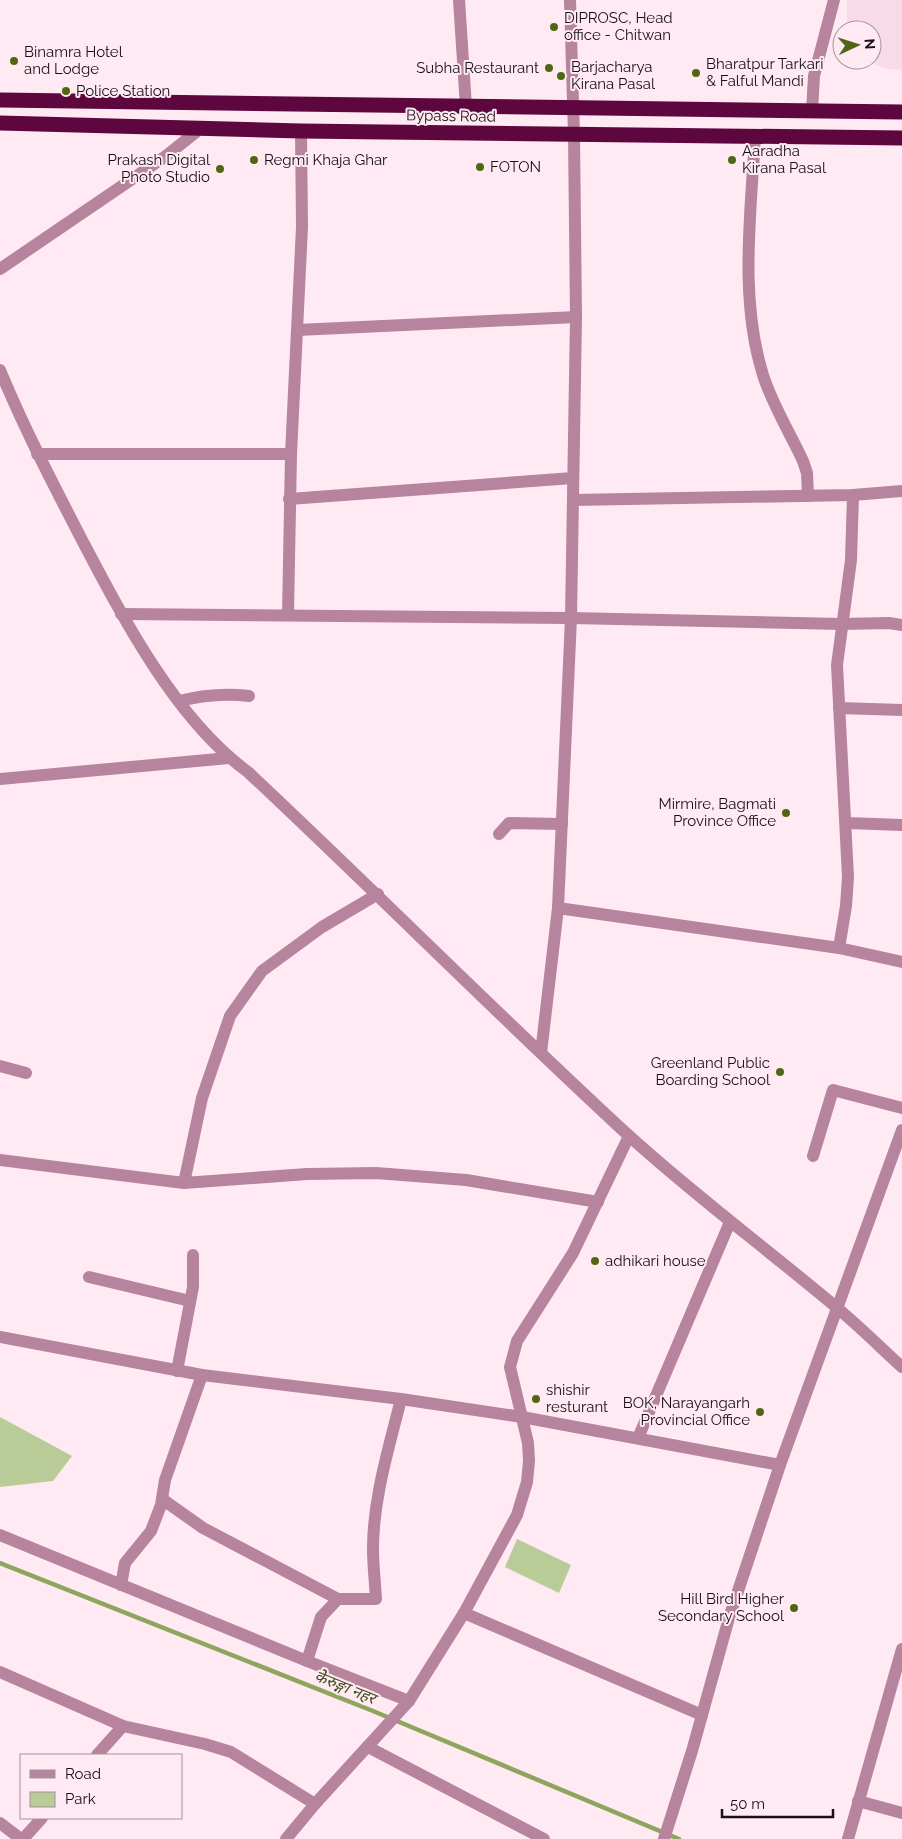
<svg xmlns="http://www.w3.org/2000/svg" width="902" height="1839" viewBox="0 0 902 1839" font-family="Raleway,'Noto Sans Devanagari',sans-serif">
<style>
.built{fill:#f7dbe8}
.green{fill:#b9cb96}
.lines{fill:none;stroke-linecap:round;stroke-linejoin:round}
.stream{stroke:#8ea55e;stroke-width:4.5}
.minor{stroke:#b7849e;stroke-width:12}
.highway{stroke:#5e073f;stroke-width:15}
.poi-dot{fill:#516614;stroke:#ffeaf4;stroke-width:2}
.labels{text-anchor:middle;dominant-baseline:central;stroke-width:4;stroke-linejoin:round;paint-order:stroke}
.poi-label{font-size:15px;fill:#171014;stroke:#ffeaf4;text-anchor:start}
.street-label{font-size:15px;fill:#171014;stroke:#ffeaf4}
.water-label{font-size:16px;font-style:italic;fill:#41501c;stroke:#ffeaf4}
</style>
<rect width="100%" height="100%" fill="#ffeaf4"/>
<polygon class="built" points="847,0 902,0 902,70 887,69 866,60 872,60 872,30 847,30"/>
<g class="green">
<polygon points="0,1417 72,1456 53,1481 0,1487"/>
<polygon points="517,1539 571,1565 559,1593 505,1567"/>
</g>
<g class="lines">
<polyline class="stream" points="0,1563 373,1711 679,1839"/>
<g class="minor">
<polyline points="459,0 466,107"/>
<polyline points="812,111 814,76 834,0"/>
<path d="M755 136C751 214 739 298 763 375 772 404 790 433 803 461L807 473 808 496"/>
<polyline points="0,269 166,156 201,128"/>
<polyline points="298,330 576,317"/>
<path d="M0 370C24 428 53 484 82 540 123 618 176 720 248 772 376 892 499 1016 627 1134 694 1195 767 1249 836 1307 859 1326 880 1347 902 1367"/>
<polyline points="37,454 291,454"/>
<polyline points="289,499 573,478"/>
<polyline points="573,500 853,495 902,491"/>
<polyline points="121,614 571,618 841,624 889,623 902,625"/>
<polyline points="288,614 291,454 302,227 301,131"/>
<path d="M179 701C203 695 225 693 249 696"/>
<polyline points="839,708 902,710"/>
<polyline points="0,779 229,758"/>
<polyline points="847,823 902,825"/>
<polyline points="499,834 509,823 562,824"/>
<polyline points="558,908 839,948 902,962"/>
<polyline points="839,948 846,906 848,877 837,665 851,560 853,495"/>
<polyline points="541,1053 558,908 571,618 576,317 574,135 570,0"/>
<polyline points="0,1066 26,1073"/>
<polyline points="813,1156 833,1090 902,1108"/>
<polyline points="0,1160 184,1183 307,1174 376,1173 466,1180 598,1202"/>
<polyline points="184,1183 202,1098 230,1016 262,971 322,927 378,894"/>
<polyline points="89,1277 190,1301"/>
<polyline points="0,1337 202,1375 401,1399 522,1417 780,1465"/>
<polyline points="177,1371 193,1287 193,1255"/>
<polyline points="638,1438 730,1222"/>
<path d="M162 1499 203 1528 338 1599H376C375 1582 373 1565 373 1549 373 1498 389 1448 401 1399"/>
<polyline points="0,1535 307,1661 409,1701"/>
<polyline points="121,1585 125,1563 151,1531 161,1505 165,1480 202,1375"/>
<polyline points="464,1613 702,1715"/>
<polyline points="307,1661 321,1617 338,1599"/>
<polyline points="0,1672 123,1726 205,1744 231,1752 315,1804"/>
<polyline points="368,1747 544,1839"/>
<polyline points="97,1755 123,1726"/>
<polyline points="858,1801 902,1813"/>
<polyline points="0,1823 21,1839"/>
<polyline points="23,1839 42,1818"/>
<polyline points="286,1839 315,1804 409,1701 464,1613 517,1515 527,1482 529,1461 528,1443 510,1367 517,1341 573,1253 629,1136"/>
<polyline points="664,1839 692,1751 729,1618 780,1465 902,1130"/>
<polyline points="848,1839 902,1649"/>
</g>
<g class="highway">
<polyline points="0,100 902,112"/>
<polyline points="0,123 301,131 902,138"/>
</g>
</g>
<g class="poi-dot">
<circle cx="554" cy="27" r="5"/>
<circle cx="14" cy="61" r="5"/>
<circle cx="549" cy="68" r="5"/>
<circle cx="696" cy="73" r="5"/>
<circle cx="561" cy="76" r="5"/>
<circle cx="66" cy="91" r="5"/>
<circle cx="254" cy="160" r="5"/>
<circle cx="732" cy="160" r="5"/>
<circle cx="480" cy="167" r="5"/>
<circle cx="220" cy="169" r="5"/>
<circle cx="786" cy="813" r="5"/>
<circle cx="780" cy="1072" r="5"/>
<circle cx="595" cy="1261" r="5"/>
<circle cx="536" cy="1399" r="5"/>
<circle cx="760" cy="1412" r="5"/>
<circle cx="794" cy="1608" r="5"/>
</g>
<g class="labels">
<g class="poi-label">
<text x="564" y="18">DIPROSC, Head<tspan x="564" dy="17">office - Chitwan</tspan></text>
<text x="24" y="52">Binamra Hotel<tspan x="24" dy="17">and Lodge</tspan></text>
<text x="706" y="64">Bharatpur Tarkari<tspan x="706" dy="17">&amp; Falful Mandi</tspan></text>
<text x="571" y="67">Barjacharya<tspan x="571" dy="17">Kirana Pasal</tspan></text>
<text x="539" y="68" text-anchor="end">Subha Restaurant</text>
<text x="76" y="91">Police Station</text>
<text x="742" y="151">Aaradha<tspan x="742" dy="17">Kirana Pasal</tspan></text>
<text x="210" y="160" text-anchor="end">Prakash Digital<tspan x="210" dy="17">Photo Studio</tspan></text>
<text x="264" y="160">Regmi Khaja Ghar</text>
<text x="490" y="167">FOTON</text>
<text x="776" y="804" text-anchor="end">Mirmire, Bagmati<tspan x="776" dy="17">Province Office</tspan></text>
<text x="770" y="1063" text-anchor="end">Greenland Public<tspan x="770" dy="17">Boarding School</tspan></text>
<text x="605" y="1261">adhikari house</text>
<text x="546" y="1390">shishir<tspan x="546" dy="17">resturant</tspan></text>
<text x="750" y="1403" text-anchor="end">BOK, Narayangarh<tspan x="750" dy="17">Provincial Office</tspan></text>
<text x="784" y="1599" text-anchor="end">Hill Bird Higher<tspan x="784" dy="17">Secondary School</tspan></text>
</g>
<g class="street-label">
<text transform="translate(451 116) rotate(1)">Bypass Road</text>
</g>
<g class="water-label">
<text transform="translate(345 1687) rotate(22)">केेरुङ्गा नहर</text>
</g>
</g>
<rect x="20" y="1754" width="162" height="65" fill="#ffeaf4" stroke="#a2939a"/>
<rect x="30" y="1770" width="25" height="8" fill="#b7849e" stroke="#a2939a"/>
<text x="65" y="1779" font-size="15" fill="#171014">Road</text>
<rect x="30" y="1792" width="25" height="15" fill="#b9cb96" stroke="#a2939a"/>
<text x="65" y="1804" font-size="15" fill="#171014">Park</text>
<g transform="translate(857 45) rotate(86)"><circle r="24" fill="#ffeaf4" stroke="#a2939a"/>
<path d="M0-4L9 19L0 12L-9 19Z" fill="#516614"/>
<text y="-8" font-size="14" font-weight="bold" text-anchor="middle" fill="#171014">N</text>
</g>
<path d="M722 1809v8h111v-8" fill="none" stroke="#171014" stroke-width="2.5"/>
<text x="730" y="1809" font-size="15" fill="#171014" stroke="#ffeaf4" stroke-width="4" paint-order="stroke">50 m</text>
</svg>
